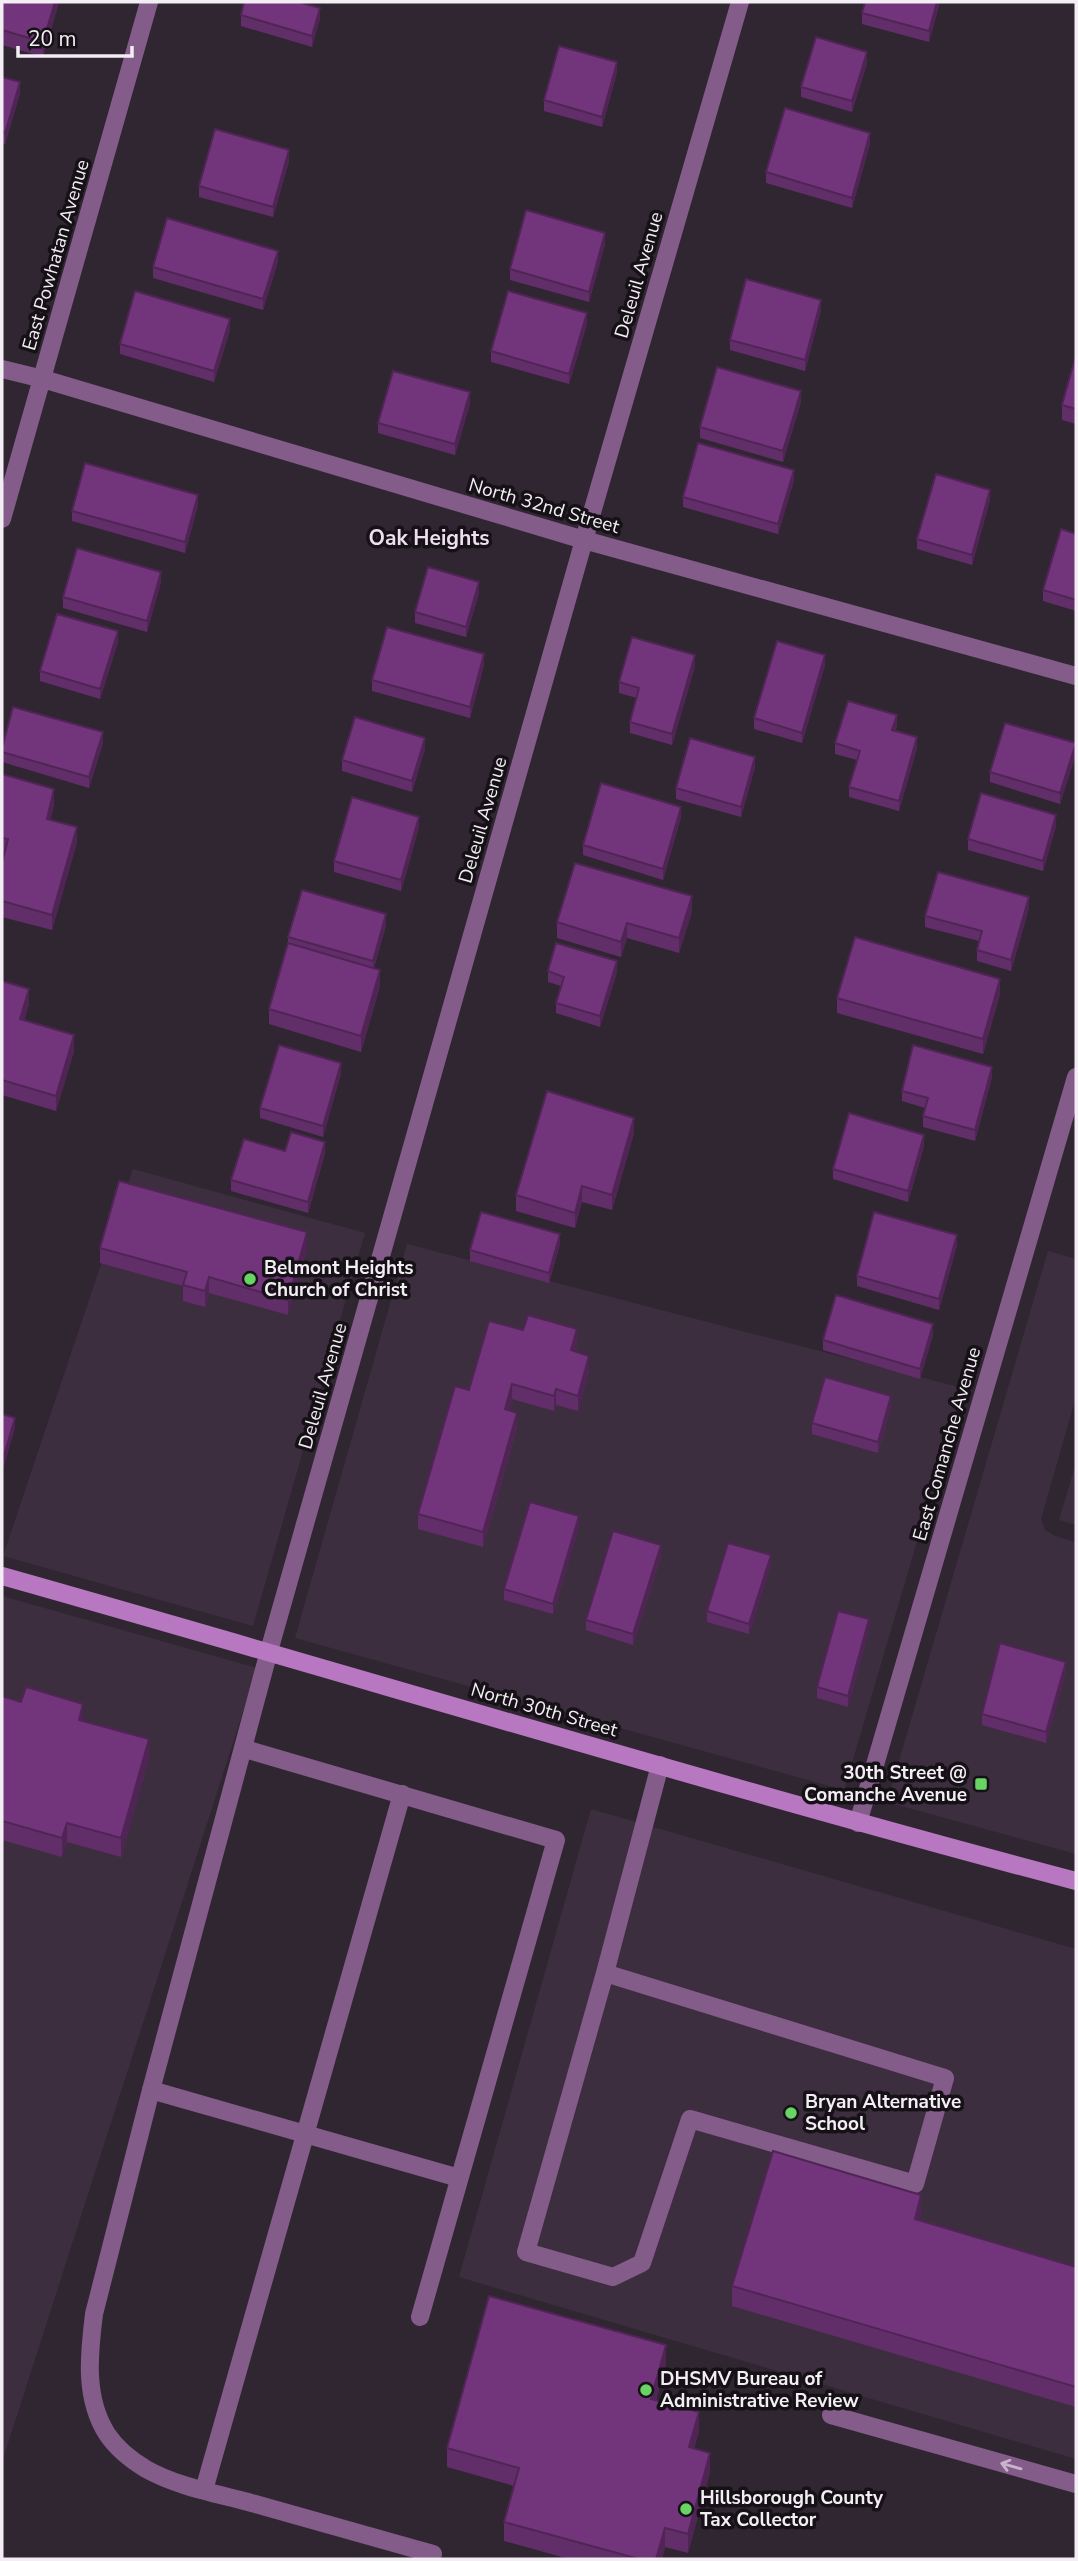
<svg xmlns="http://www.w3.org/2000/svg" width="1078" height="2561" viewBox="0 0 1078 2561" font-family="'Nunito Sans',sans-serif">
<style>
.built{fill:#3d2e3f}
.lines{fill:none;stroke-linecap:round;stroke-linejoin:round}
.lane{stroke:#845c8a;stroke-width:18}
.street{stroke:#845c8a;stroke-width:18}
.secondary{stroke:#b777c1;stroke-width:18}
.wall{fill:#622e6a}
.shaded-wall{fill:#502556}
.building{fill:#72357b;stroke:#502556;stroke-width:2}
.oneway{stroke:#c7b3ca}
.poi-dot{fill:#67d465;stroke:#161116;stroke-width:2.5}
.labels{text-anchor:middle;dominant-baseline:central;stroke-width:7;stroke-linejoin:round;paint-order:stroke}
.street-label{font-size:19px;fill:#f3edf4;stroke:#161116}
.poi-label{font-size:19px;font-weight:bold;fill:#f3edf4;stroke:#161116;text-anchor:start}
.neighbourhood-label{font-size:21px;font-weight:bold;fill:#eddfef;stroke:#161116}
</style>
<rect width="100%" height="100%" fill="#302632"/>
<g class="built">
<polygon points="133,1169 365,1233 253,1626 3,1556"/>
<polygon points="407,1244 962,1388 844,1790 295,1638"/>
<polygon points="1048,1251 1076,1259 1076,1397 1041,1519 1045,1530 1055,1536 1076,1542 1076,1854 887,1802"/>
<polygon points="1076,1463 1076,1525 1059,1520"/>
<polygon points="2,1596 257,1668 2,2462"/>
<polygon points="591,1809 1076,1949 1076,2459 459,2277"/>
</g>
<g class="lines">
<g class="lane">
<path d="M269 1651 151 2090 94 2314C89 2354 84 2398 107 2434 117 2449 131 2460 146 2469 176 2486 214 2493 248 2502 309 2519 371 2536 433 2554"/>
<polyline points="245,1749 556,1840 420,2317"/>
<polyline points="605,1973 945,2078 915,2184 690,2119 642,2263 613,2277 526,2252 605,1973 660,1765"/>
<polyline points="151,2090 459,2178"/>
<polyline points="831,2415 1076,2484"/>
<polyline points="204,2490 402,1794"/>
</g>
<g class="street">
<polyline points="2,369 43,379 584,540 1076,676"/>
<polyline points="2,519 149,2"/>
<polyline points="269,1651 584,540 740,2"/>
<polyline points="858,1823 1076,1077"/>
</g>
<path class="secondary" d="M2 1576C360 1677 716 1786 1076 1881"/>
</g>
<g class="wall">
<polygon points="2,2 59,2 43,57 2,45"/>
<polygon points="865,2 940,2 929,42 862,24 862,13"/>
<polygon points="241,15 320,18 312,47 241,26"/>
<polygon points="867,63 852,112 801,97 801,87"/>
<polygon points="617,72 602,127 544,111 544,100"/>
<polygon points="2,77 20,93 5,144 2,143"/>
<polygon points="870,144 852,208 766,183 766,172"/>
<polygon points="289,161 273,217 199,197 199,186"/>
<polygon points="605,244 589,302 510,280 510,269"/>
<polygon points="278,261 263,310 153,278 153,267"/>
<polygon points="821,310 805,371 730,350 730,340"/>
<polygon points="587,324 569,384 491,362 491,351"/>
<polygon points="230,330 214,382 120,354 120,344"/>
<polygon points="1076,355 1076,424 1062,420 1062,405"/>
<polygon points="801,402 783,462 700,438 700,427"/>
<polygon points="470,403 455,455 378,433 378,423"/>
<polygon points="794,480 778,534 683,507 683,497"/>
<polygon points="990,500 972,565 917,549 917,539"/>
<polygon points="198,505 185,553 72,521 72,511"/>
<polygon points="1076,534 1076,611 1043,601 1043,590"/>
<polygon points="161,582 147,632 63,608 63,597"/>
<polygon points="479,593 466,637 415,623 415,612"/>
<polygon points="118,642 100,699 40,681 40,671"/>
<polygon points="484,665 470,718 372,691 372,680"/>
<polygon points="825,665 802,743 754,729 754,718"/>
<polygon points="695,666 672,745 630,733 630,722 637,698 619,693 619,682"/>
<polygon points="897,726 895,731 917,748 899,811 849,797 849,787 857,760 835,754 835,743"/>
<polygon points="103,743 89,788 2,762 2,748"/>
<polygon points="425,749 412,792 342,771 342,760"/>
<polygon points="1076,754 1060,804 990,782 990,772"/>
<polygon points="755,767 741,817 676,799 676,788"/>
<polygon points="2,774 54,804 50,820 77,842 52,930 2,917 2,863 4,854 2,853"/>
<polygon points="681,817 663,880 583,855 583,845"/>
<polygon points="1056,826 1043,871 968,850 968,839"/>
<polygon points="419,827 401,891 334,872 334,861"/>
<polygon points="1029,908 1011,971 977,961 977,950 979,941 925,927 925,916"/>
<polygon points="692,912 679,953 627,938 621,957 557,938 557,922"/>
<polygon points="386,925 374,968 380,986 361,1052 269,1024 269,1009 288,943 288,937"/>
<polygon points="548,971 617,972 600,1027 556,1013 556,1003 561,986 548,982"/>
<polygon points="2,981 29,1004 24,1021 74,1051 56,1111 2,1095"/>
<polygon points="1000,994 983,1054 837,1013 837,998"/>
<polygon points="341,1073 323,1137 260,1118 260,1108"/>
<polygon points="992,1077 975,1141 923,1127 923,1116 925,1108 902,1101 902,1091"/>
<polygon points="634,1133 612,1210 582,1202 575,1228 516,1211 516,1195"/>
<polygon points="924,1146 908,1202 833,1179 833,1169"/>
<polygon points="285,1151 325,1153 308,1213 231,1191 231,1180"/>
<polygon points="560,1244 549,1283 470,1261 470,1250"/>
<polygon points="957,1245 939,1310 857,1286 857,1276"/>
<polygon points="100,1248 307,1248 288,1315 209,1293 205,1307 183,1301 183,1286 100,1263"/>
<polygon points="523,1330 577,1344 575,1352 589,1371 578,1411 556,1405 554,1411 512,1399 509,1411 517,1428 483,1547 418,1529 418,1514"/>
<polygon points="933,1335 920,1379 823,1350 823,1340"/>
<polygon points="891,1407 878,1453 812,1434 812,1423"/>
<polygon points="579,1527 553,1614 504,1600 504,1589"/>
<polygon points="661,1556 633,1645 586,1630 586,1620"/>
<polygon points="771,1565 749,1634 707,1622 707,1611"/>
<polygon points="869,1630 848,1707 817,1698 817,1687"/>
<polygon points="1066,1672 1046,1743 982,1725 982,1714"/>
<polygon points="2,1696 83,1721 149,1758 121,1857 67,1842 62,1857 2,1840"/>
<polygon points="921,2215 919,2221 1076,2267 1076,2407 732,2306 732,2286"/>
<polygon points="666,2364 656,2400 699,2431 694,2449 710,2472 688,2553 665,2547 662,2559 569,2559 504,2541 504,2522 514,2486 447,2467 447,2448"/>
</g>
<g class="shaded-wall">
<polygon points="55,2 59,2 43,57 43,42"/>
<polygon points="937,2 940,2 929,42 929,31"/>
<polygon points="320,8 320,18 312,47 312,36"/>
<polygon points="867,52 867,63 852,112 852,101"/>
<polygon points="617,62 617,72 602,127 602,117"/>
<polygon points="20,82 20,93 5,144 5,133"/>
<polygon points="870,133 870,144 852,208 852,198"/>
<polygon points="289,150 289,161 273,217 273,207"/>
<polygon points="605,233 605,244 589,302 589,292"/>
<polygon points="278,251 278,261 263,310 263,299"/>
<polygon points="821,300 821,310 805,371 805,360"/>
<polygon points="587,313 587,324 569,384 569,374"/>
<polygon points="230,319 230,330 214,382 214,371"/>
<polygon points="801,391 801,402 783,462 783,451"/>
<polygon points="470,392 470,403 455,455 455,444"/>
<polygon points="794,470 794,480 778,534 778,524"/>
<polygon points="990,490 990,500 972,565 972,555"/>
<polygon points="198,495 198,505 185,553 185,542"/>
<polygon points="161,572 161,582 147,632 147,621"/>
<polygon points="479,582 479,593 466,637 466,627"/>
<polygon points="118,631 118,642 100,699 100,689"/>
<polygon points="484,654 484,665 470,718 470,707"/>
<polygon points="695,655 695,666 672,745 672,734"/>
<polygon points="825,655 825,665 802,743 802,733"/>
<polygon points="897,715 897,726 892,741 892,730"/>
<polygon points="103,732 103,743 89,788 89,777"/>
<polygon points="917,737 917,748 899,811 899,801"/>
<polygon points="425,738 425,749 412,792 412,781"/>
<polygon points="1076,743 1076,754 1060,804 1060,793"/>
<polygon points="755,757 755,767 741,817 741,807"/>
<polygon points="54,789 54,804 47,834 47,819"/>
<polygon points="681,807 681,817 663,880 663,869"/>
<polygon points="1056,815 1056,826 1043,871 1043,861"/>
<polygon points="419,817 419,827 401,891 401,880"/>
<polygon points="77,827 77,842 52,930 52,915"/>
<polygon points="692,896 692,912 679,953 679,938"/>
<polygon points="1029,897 1029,908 1011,971 1011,960"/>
<polygon points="386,914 386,925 373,972 373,961"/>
<polygon points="627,923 627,938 621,957 621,942"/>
<polygon points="617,961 617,972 600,1027 600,1016"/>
<polygon points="380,970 380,986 361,1052 361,1036"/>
<polygon points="1000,979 1000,994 983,1054 983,1039"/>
<polygon points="29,989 29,1004 20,1035 20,1019"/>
<polygon points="74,1035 74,1051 56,1111 56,1096"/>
<polygon points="341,1063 341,1073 323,1137 323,1126"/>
<polygon points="992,1067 992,1077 975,1141 975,1130"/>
<polygon points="634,1118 634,1133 612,1210 612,1195"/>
<polygon points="924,1135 924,1146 908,1202 908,1191"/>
<polygon points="325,1142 325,1153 308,1213 308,1202"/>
<polygon points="582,1186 582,1202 575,1228 575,1213"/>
<polygon points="307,1232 307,1248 288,1315 288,1300"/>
<polygon points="560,1234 560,1244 549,1283 549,1273"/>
<polygon points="957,1235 957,1245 939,1310 939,1299"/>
<polygon points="209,1277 209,1293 205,1307 205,1291"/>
<polygon points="933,1324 933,1335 920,1379 920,1369"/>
<polygon points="577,1329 577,1344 571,1366 571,1350"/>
<polygon points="589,1356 589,1371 578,1411 578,1396"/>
<polygon points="512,1384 512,1399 505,1425 505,1409"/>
<polygon points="556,1389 556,1405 554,1411 554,1396"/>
<polygon points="891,1396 891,1407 878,1453 878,1442"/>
<polygon points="517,1413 517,1428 483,1547 483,1532"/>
<polygon points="15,1418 15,1428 2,1473 2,1462"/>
<polygon points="579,1516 579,1527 553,1614 553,1604"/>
<polygon points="661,1545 661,1556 633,1645 633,1634"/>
<polygon points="771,1555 771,1565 749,1634 749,1624"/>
<polygon points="869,1619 869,1630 848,1707 848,1696"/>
<polygon points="1066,1662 1066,1672 1046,1743 1046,1732"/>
<polygon points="83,1704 83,1723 79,1720"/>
<polygon points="149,1739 149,1758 121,1857 121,1838"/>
<polygon points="67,1823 67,1842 62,1857 62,1838"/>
<polygon points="921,2195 921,2215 915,2238 915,2219"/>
<polygon points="666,2345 666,2364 651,2418 651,2399"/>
<polygon points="699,2412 699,2431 689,2466 689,2447"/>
<polygon points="710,2453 710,2472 688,2553 688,2534"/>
<polygon points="665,2528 665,2547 662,2559 656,2559"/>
</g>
<g class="building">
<polygon points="2,2 55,2 43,42 2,30"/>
<polygon points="244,2 299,2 320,8 312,36 241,15"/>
<polygon points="865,2 937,2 929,31 862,13"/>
<polygon points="816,37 867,52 852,101 801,87"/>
<polygon points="559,46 617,62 602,117 544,100"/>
<polygon points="2,77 20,82 5,133 2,132"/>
<polygon points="785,108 870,133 852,198 766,172"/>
<polygon points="215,129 289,150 273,207 199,186"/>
<polygon points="526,210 605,233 589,292 510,269"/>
<polygon points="167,218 278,251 263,299 153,267"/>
<polygon points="746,279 821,300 805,360 730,340"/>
<polygon points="135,291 230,319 214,371 120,344"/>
<polygon points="508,291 587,313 569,374 491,351"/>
<polygon points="1076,355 1076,409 1062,405"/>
<polygon points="717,367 801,391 783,451 700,427"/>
<polygon points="393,371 470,392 455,444 378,423"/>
<polygon points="698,443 794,470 778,524 683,497"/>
<polygon points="85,463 198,495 185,542 72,511"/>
<polygon points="936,474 990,490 972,555 917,539"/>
<polygon points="1061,529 1076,534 1076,600 1043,590"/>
<polygon points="77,548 161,572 147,621 63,597"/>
<polygon points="428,567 479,582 466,627 415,612"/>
<polygon points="57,614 118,631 100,689 40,671"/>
<polygon points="387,627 484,654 470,707 372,680"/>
<polygon points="632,637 695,655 672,734 630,722 639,688 619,682"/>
<polygon points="777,641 825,655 802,733 754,718"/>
<polygon points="848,701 897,715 892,730 917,737 899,801 849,787 860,751 835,743"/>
<polygon points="13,707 103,732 89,777 2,752 2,748"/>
<polygon points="355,717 425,738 412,781 342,760"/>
<polygon points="1005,723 1076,743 1060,793 990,772"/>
<polygon points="690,738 755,757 741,807 676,788"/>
<polygon points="2,774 54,789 47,819 77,827 52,915 2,901 2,863 8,839 2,838"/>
<polygon points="601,783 681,807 663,869 583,845"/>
<polygon points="981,793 1056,815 1043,861 968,839"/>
<polygon points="352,797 419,817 401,880 334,861"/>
<polygon points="575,863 692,896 679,938 627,923 621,942 557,922"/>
<polygon points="938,872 1029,897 1011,960 977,950 982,931 925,916"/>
<polygon points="302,890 386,914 373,961 288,937"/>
<polygon points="855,937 1000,979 983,1039 837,998"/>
<polygon points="288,943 380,970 361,1036 269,1009"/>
<polygon points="556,943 617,961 600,1016 556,1003 564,977 548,971"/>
<polygon points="2,981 29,989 20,1019 74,1035 56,1096 2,1080"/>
<polygon points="279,1045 341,1063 323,1126 260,1108"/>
<polygon points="913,1045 992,1067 975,1130 923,1116 928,1098 902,1091"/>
<polygon points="547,1091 634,1118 612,1195 582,1186 575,1213 516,1195"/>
<polygon points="849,1113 924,1135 908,1191 833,1169"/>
<polygon points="291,1132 325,1142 308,1202 231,1180 244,1139 285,1151"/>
<polygon points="119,1181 307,1232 288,1300 209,1277 205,1291 183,1285 187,1272 100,1248"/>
<polygon points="481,1212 560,1234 549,1273 470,1250"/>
<polygon points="874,1212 957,1235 939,1299 857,1276"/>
<polygon points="836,1295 933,1324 920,1369 823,1340"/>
<polygon points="528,1315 577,1329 571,1350 589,1356 578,1396 556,1389 554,1396 512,1384 505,1409 517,1413 483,1532 418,1514 455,1386 469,1390 489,1321 523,1330"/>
<polygon points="825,1377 891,1396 878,1442 812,1423"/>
<polygon points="2,1414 15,1418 2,1462"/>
<polygon points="530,1502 579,1516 553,1604 504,1589"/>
<polygon points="613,1531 661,1545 633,1634 586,1620"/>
<polygon points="728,1543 771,1555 749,1624 707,1611"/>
<polygon points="838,1611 869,1619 848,1696 817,1687"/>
<polygon points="1000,1643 1066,1662 1046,1732 982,1714"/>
<polygon points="26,1687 83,1704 79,1720 149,1739 121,1838 67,1823 62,1838 2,1821 2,1696 21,1702"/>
<polygon points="773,2151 921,2195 915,2219 1076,2267 1076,2387 732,2286"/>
<polygon points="489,2296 666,2345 651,2399 699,2412 689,2447 710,2453 688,2534 665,2528 656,2559 639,2559 504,2522 519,2468 447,2448"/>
</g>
<defs><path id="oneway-shaft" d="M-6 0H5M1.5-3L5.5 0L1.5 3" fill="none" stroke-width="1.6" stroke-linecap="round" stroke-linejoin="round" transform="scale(1.75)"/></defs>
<use class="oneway" href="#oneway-shaft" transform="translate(1011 2466) rotate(-164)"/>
<g class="poi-dot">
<circle cx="250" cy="1279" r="7"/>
<rect x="974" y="1777" width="14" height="14" rx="3.5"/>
<circle cx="791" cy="2113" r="7"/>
<circle cx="646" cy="2390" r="7"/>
<circle cx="686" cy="2509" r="7"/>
</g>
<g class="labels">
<g class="street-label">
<text transform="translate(56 255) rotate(-74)">East Powhatan Avenue</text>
<text transform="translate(639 275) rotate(-74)">Deleuil Avenue</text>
<text transform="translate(544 506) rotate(16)">North 32nd Street</text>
<text transform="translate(483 820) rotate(-74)">Deleuil Avenue</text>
<text transform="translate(323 1386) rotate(-74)">Deleuil Avenue</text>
<text transform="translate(947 1444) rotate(-74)">East Comanche Avenue</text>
<text transform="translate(544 1710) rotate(16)">North 30th Street</text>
</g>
<g class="poi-label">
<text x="264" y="1268">Belmont Heights<tspan x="264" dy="22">Church of Christ</tspan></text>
<text x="967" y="1773" text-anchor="end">30th Street @<tspan x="967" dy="22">Comanche Avenue</tspan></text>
<text x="805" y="2102">Bryan Alternative<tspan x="805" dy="22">School</tspan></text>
<text x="660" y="2379">DHSMV Bureau of<tspan x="660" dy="22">Administrative Review</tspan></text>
<text x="700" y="2498">Hillsborough County<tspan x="700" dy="22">Tax Collector</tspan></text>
</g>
<g class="neighbourhood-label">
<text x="429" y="538">Oak Heights</text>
</g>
</g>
<rect width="1078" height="2561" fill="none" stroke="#f3edf4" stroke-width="7"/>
<path d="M18 46v10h114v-10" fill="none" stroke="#f3edf4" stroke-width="3.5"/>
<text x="28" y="46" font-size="21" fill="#f3edf4" stroke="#161116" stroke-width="5" paint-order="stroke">20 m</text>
</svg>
